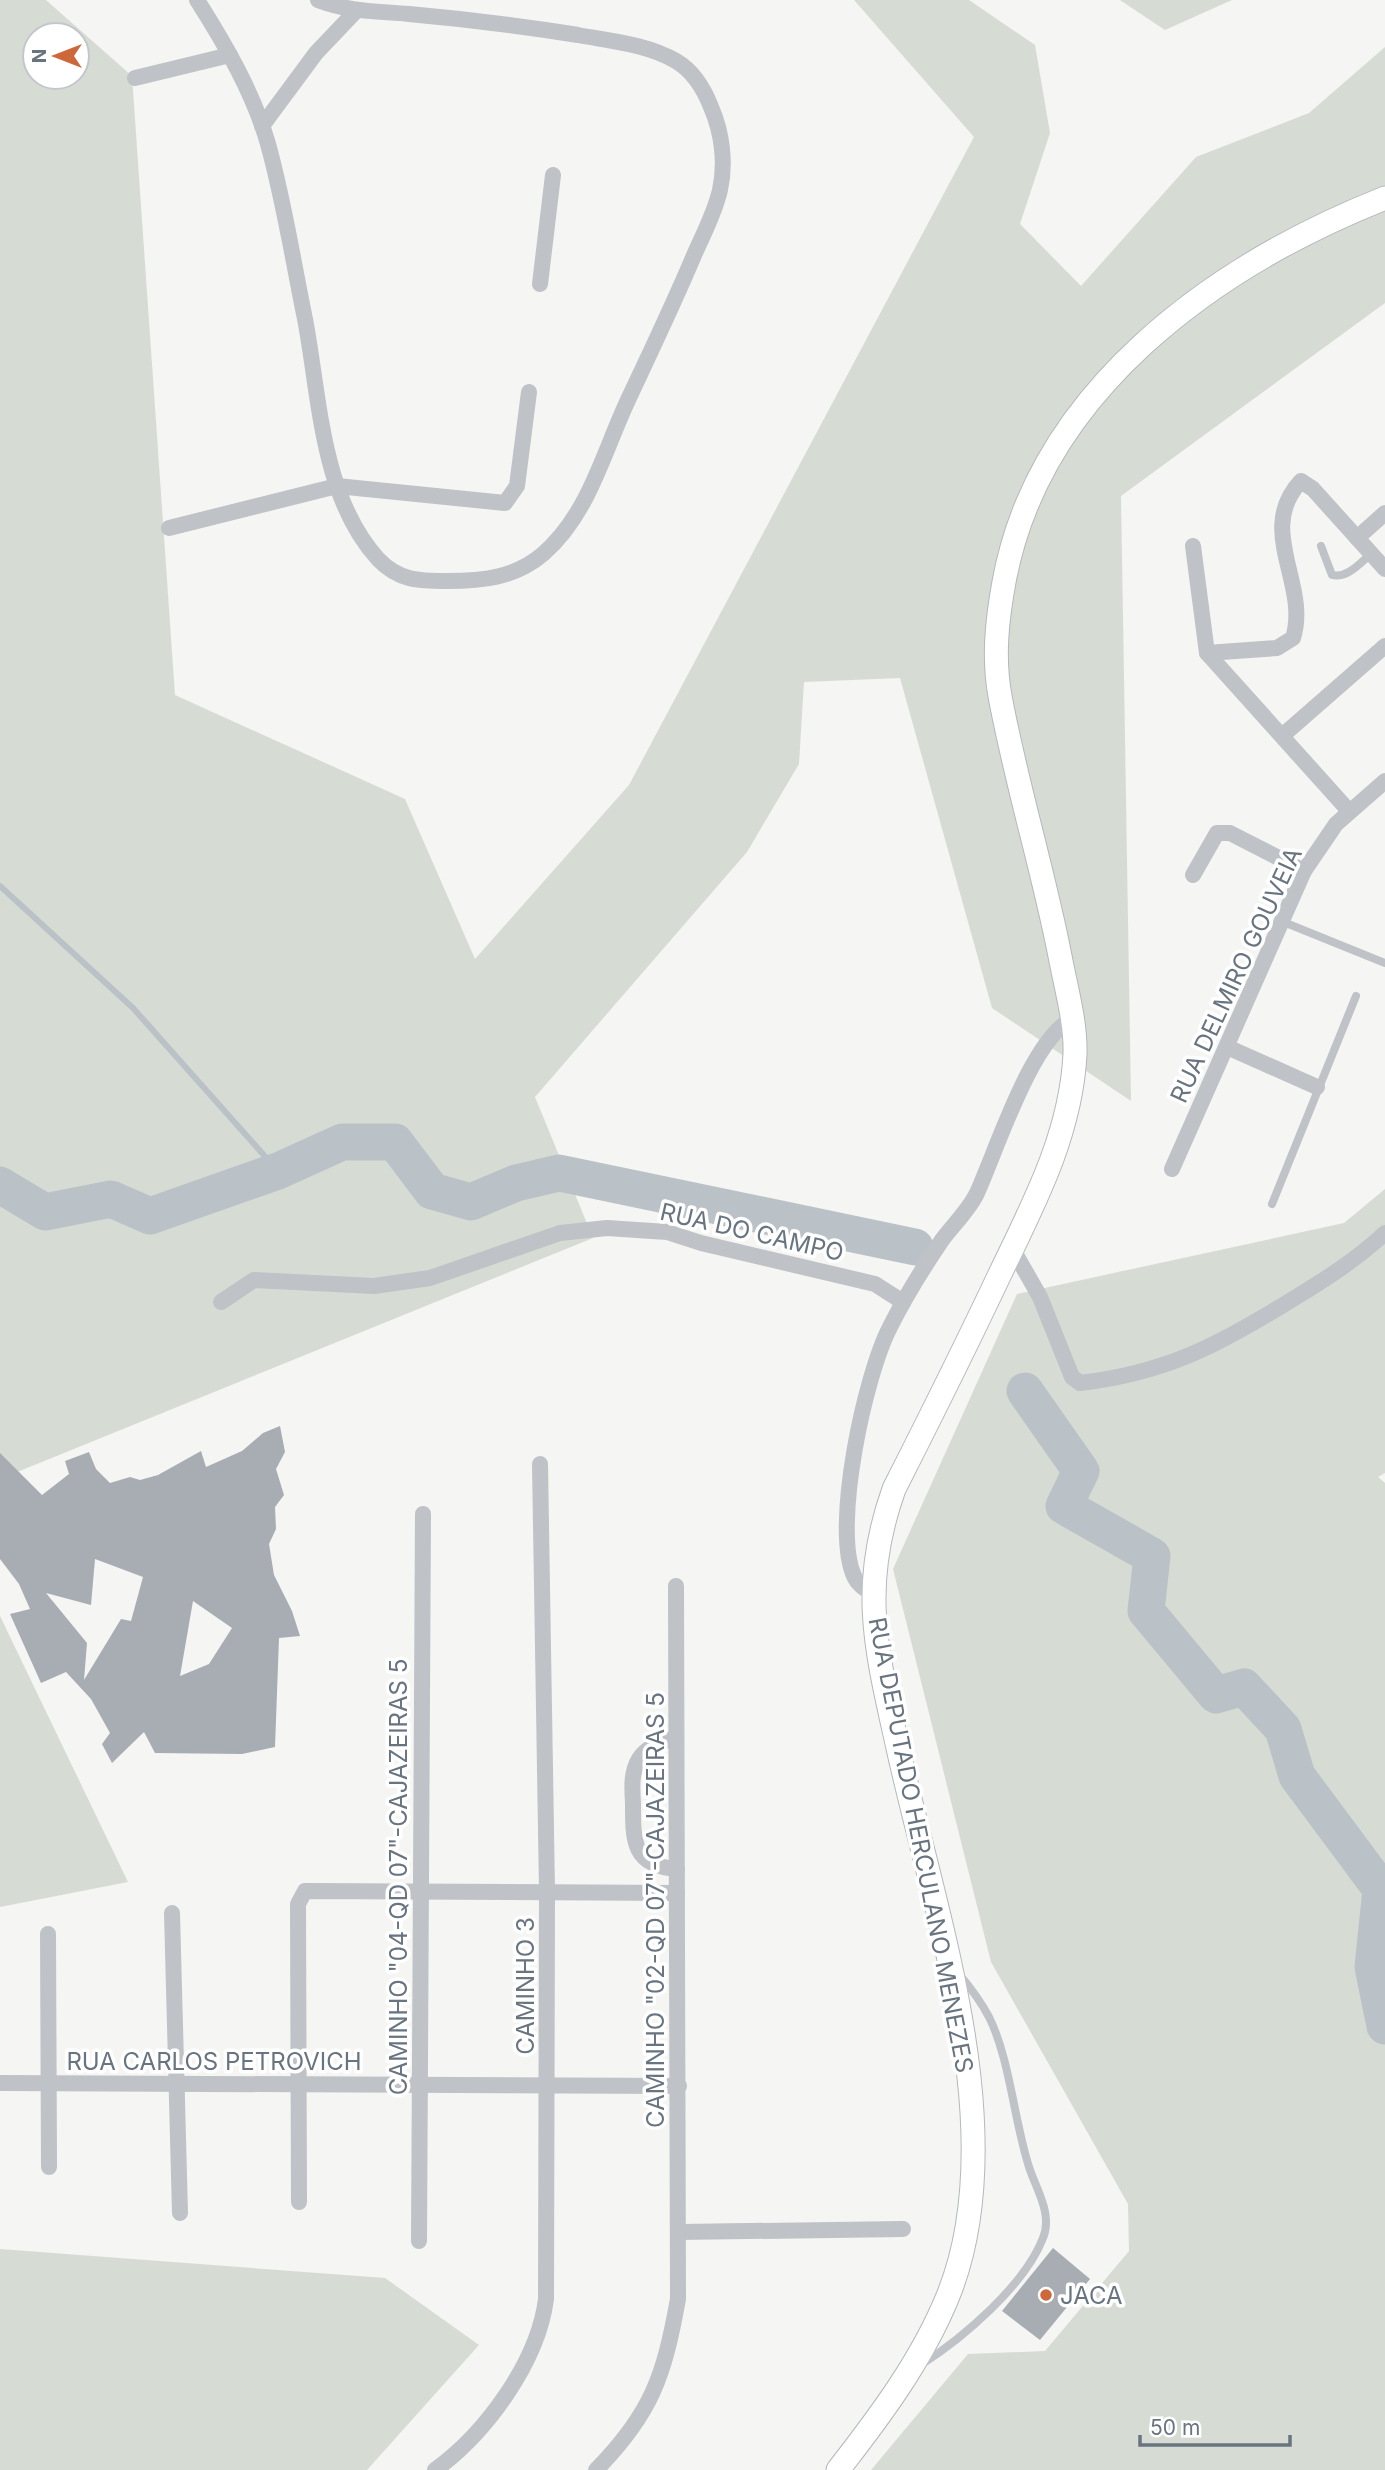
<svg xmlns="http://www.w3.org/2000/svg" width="1385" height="2470" viewBox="0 0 1385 2470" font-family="Inter,sans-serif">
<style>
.green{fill:#d6dcd4;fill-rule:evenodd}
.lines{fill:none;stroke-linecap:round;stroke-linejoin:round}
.stream{stroke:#bac2c7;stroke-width:6}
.river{stroke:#bac2c7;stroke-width:37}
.building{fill:#a7adb2;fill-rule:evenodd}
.secondary-casing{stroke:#b4b8bc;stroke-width:25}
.lane{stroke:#bfc2c6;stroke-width:8}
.street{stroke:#bfc2c6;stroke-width:16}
.secondary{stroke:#fff;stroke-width:23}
.poi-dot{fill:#cd683b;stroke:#fff;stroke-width:2.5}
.labels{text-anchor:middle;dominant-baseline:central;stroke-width:7;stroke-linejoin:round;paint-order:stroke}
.street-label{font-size:24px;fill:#687480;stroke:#fff}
.poi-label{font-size:24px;fill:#687480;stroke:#fff;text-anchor:start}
</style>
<rect width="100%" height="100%" fill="#f5f5f3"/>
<g class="green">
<path d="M0 0H46L132 76 175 695 405 799 475 959 629 785 974 137 854 0H969L1035 45 1050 133 1020 224 1081 286 1196 157 1309 113 1385 47V303L1121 496 1131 1101 992 1008 900 678 804 682 799 764 747 852 535 1097 593 1238 0 1479ZM35 35H77V77H35Z"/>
<polygon points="1120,0 1232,0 1165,30"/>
<polygon points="1385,1189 1385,1473 1378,1477 1385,1483 1385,2470 871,2470 968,2354 1045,2351 1129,2251 1128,2204 991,1962 893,1569 1017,1294 1344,1223"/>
<polygon points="0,1616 128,1882 0,1907"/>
<polygon points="0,2249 385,2278 479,2345 367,2470 0,2470"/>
</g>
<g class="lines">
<polyline class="stream" points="0,886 133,1008 278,1171"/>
<g class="river">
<polyline points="0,1185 45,1212 111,1199 150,1216 278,1171 342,1142 395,1142 432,1191 471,1202 516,1183 559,1173 915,1247"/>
<polyline points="1025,1391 1081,1471 1064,1506 1152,1556 1146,1611 1216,1695 1244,1687 1283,1729 1297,1776 1381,1889 1373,1967 1385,2026"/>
</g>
</g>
<g class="building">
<path d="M280 1426 285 1452 276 1469 284 1495 275 1507 276 1529 269 1544 274 1575 292 1611 300 1636 279 1638 275 1747 242 1754 155 1753 144 1732 112 1763 102 1744 110 1733 91 1699 66 1672 41 1683 10 1614 30 1609 19 1584 0 1559V1453L42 1495 69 1474 65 1461 89 1452 96 1469 110 1483 130 1477 140 1480 158 1475 201 1451 206 1467 242 1451 263 1433ZM95 1559 143 1577 131 1621 121 1619 84 1680 87 1643 46 1593 91 1605ZM193 1601 232 1628 209 1664 180 1676Z"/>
<polygon points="1053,2248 1090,2279 1040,2340 1002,2311"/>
</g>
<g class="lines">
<g class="secondary-casing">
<path id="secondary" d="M838 2470C880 2416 922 2360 948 2296 1014 2133 934 1912 898 1748 876 1649 859 1587 894 1489 930 1418 965 1348 999 1276 1033 1205 1071 1135 1075 1054 1076 1022 1066 988 1060 956 1043 869 1016 783 1000 696 993 658 997 620 1004 582 1039 391 1214 266 1385 198"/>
</g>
<g class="lane">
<path d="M1321 546 1332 575C1347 579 1360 563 1371 554"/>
<polyline points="1281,921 1385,963"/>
<polyline points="1272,1204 1356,996"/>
<path d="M922 2364C963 2338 1025 2285 1043 2238 1053 2214 1036 2189 1029 2167 1014 2121 1010 2059 989 2017 981 2002 970 1987 959 1974"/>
</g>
<g class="street">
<path d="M197 0C225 44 254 94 268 144 284 201 293 261 305 319 320 398 321 496 378 559 399 581 419 581 447 581 482 581 515 578 543 554 589 514 603 453 628 400 651 351 674 303 695 253 704 233 715 212 720 190 726 163 722 132 711 107 704 89 693 71 676 61 647 44 610 41 578 35 522 26 465 19 409 14 377 11 349 12 318 0"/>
<polyline points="135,78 230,55"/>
<polyline points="262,126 316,53 355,12"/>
<polyline points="540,284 553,175"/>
<polyline points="169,528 337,486 505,503 517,486 529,392"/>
<polyline points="1357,538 1385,513"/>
<polyline points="1193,546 1207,653"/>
<polyline points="1282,736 1385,646"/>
<path d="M1349 811 1207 653 1277 648 1293 638C1310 584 1255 530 1301 481L1313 489 1385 569"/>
<polyline points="1193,875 1217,833 1230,833 1304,871"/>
<polyline points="1227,1047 1317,1087"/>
<polyline points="1172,1169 1304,871 1336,824 1385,781"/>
<path d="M1012 1248 1040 1297 1072 1377 1080 1383C1167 1373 1220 1344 1293 1299 1326 1279 1357 1259 1385 1233"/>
<polyline points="221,1302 254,1280 374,1286 430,1278 560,1233 607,1228 667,1232 701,1243 875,1284 903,1302"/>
<path d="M873 1594C865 1589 858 1585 854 1576 832 1527 865 1375 890 1327 905 1297 923 1268 942 1240 953 1225 969 1210 977 1193 997 1149 1031 1040 1072 1019"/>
<path d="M676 1738C662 1741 647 1746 639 1759 631 1772 632 1788 633 1803 633 1840 632 1866 677 1869"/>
<polyline points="172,1913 180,2213"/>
<polyline points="48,1934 49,2167"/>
<polyline points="0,2083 679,2086"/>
<polyline points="299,2202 298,1904 305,1891 677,1893"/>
<polyline points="680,2232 903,2229"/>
<polyline points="419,2241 423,1514"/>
<path d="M435 2470C486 2433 538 2362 546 2299L547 1891 540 1464"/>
<path d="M596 2470C652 2413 664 2376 678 2299L676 1586"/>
</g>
<use href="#secondary" class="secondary"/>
</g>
<circle class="poi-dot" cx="1046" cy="2295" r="7"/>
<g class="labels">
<g class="street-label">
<text transform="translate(1236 975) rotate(-65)">RUA DELMIRO GOUVEIA</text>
<text transform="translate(752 1232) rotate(13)">RUA DO CAMPO</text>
<text transform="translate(921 1845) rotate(79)">RUA DEPUTADO HERCULANO MENEZES</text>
<text transform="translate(398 1877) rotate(-90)">CAMINHO "04-QD 07"-CAJAZEIRAS 5</text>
<text transform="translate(655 1910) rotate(-90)">CAMINHO "02-QD 07"-CAJAZEIRAS 5</text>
<text transform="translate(525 1986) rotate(-90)">CAMINHO 3</text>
<text x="214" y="2061">RUA CARLOS PETROVICH</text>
</g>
<g class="poi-label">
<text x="1060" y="2295">JACA</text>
</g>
</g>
<g transform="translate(56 56) rotate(270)"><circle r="33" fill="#ffffff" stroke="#c3c7cc" stroke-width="2"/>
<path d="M0-5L12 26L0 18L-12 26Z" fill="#cd683b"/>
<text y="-10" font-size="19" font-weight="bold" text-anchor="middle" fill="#687480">N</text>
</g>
<path d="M1140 2435v10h150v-10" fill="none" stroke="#687480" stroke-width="3.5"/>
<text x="1150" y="2435" font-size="21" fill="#687480" stroke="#ffffff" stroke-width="5" paint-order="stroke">50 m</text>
</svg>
